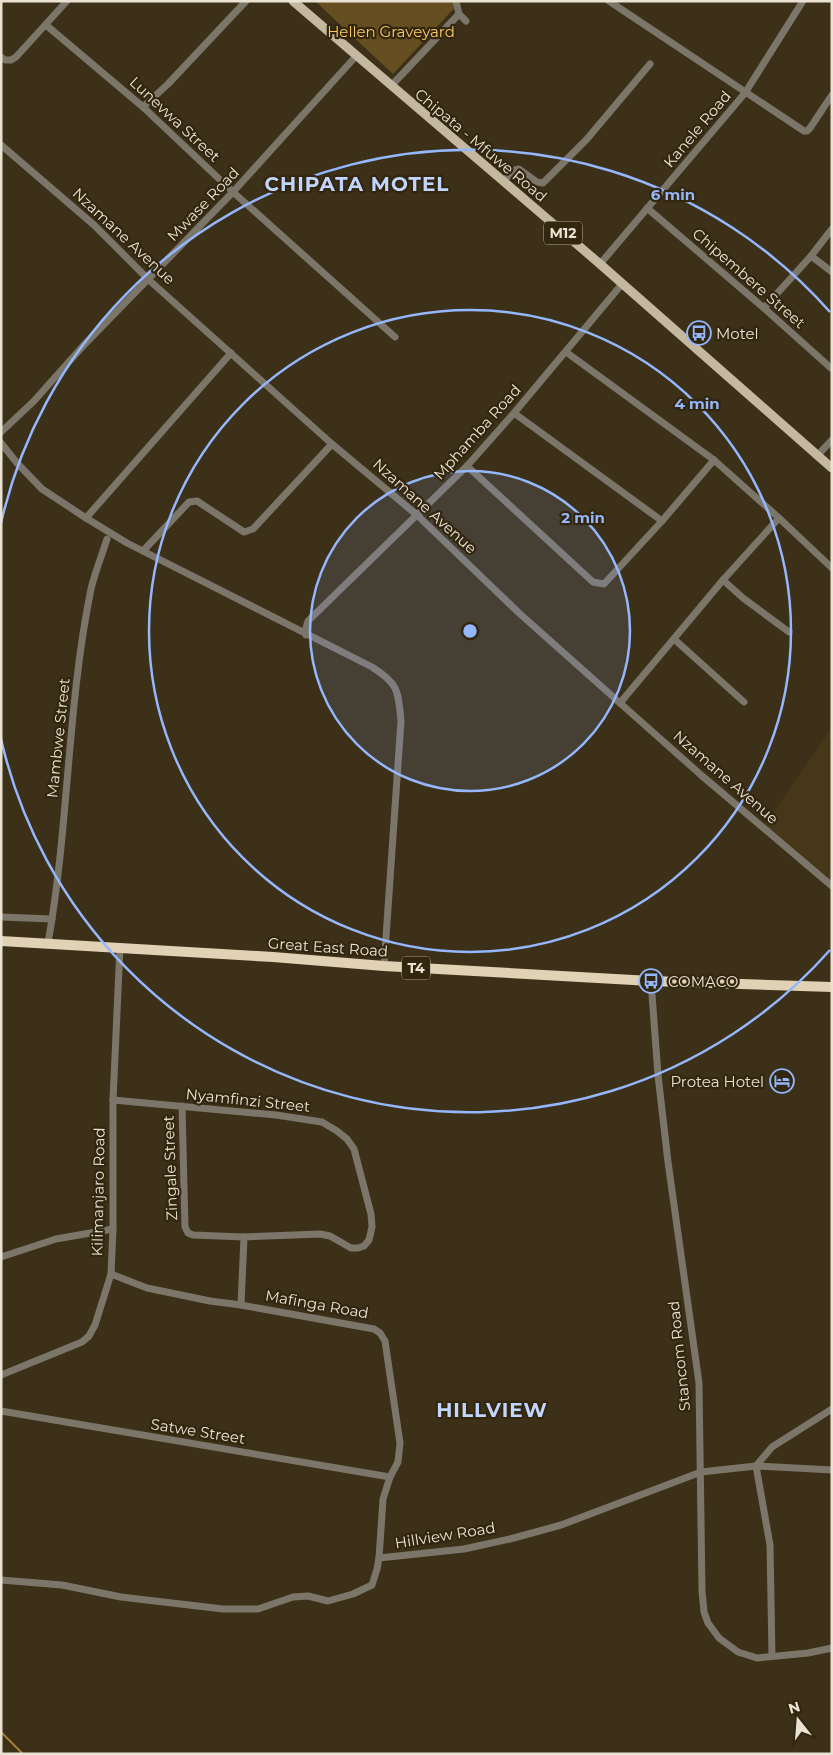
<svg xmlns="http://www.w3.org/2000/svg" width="833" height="1755" viewBox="0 0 833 1755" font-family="Montserrat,sans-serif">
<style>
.built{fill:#463718}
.green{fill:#654f21}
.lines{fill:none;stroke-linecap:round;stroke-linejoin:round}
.stream{stroke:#a17e31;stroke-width:2}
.minor{stroke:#7b756a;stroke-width:7}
.major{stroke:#c4b8a0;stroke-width:9}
.highway{stroke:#e1d2b6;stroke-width:10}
.ring{fill:none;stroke:#94b7fd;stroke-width:2.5}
.labels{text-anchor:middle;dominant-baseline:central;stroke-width:4.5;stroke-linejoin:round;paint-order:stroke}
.shield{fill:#32260e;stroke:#b3aa99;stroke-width:1}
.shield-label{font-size:14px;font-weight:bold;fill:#eae3d4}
.park-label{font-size:15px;fill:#fbc962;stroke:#32260e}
.street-label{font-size:15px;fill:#eae3d4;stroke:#32260e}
.poi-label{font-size:15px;fill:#eae3d4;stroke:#32260e;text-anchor:start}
.district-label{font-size:20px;font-weight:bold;letter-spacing:1px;fill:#c1d5fe;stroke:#32260e}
.centre{fill:#94b7fd;stroke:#32260e;stroke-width:2.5}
.ring-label{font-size:15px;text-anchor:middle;font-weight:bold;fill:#94b7fd;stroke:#32260e;stroke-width:4.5;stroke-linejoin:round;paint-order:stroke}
</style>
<rect width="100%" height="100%" fill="#3c3018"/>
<polygon class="built" points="831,729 832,729 832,886 763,827"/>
<polygon class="green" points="315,1 455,1 458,4 393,74"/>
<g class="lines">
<polyline class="stream" points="1,1732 23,1754"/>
<g class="minor">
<polyline points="456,1 459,14"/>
<polyline points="609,1 804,131 807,131 810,128 832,95"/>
<polyline points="46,25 143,107 233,192 395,337"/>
<polyline points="1,57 5,60 11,60 16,57 67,1"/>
<polyline points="391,86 459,14 466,21"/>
<polyline points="143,107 168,84 246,1"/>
<polyline points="1,145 94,225 149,280 332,444 417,515 519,613 620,703 701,775 832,886"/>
<polyline points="503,181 515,170 519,169 537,182 543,183 587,139 650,64"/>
<polyline points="647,208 764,308 832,369"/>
<polyline points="811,256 832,272"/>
<polyline points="600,264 745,93 803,1"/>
<polyline points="764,308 811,256 832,229"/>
<polyline points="566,352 714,460 779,518 832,568"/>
<polyline points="514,413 662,521"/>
<polyline points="1,432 34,401 83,346 233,192 357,55"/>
<path d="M1 443 17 463 42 489 86 518 127 543 372 667C399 684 398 691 401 721L384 966"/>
<polyline points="817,456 832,440"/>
<polyline points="467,466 593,582 604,584 662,521 714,460"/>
<polyline points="86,518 231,353"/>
<polyline points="143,551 189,502 197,501 244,532 253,529 332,444"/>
<polyline points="723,580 743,598 789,632"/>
<polyline points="306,635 306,628 308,621 467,466 514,413 622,284"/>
<polyline points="674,639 744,702"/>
<polyline points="620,703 723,580 779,518"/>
<polyline points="1,917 52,919"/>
<path d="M48 943C69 826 67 706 91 589 95 572 102 555 107 539"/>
<polyline points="651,981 658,1075 668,1162 699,1383 702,1591 704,1612 708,1623 719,1638 738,1652 757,1658 808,1653 832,1648"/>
<polyline points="113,1100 276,1115 322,1122 337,1131 347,1139 354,1149 371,1214 372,1227 369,1240 364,1246 358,1248 351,1248 330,1236 320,1234 244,1237 193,1235 188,1233 185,1227 182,1106"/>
<polyline points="1,1257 56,1239 113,1229"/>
<polyline points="111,1274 147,1288 210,1301 241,1305 374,1329 380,1333 385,1341 400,1443 398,1462 390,1477 383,1499 379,1558"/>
<polyline points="241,1305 244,1237"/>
<polyline points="1,1375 82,1342 89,1336 95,1325 111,1274 113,1229 113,1100 120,947"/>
<polyline points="1,1411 390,1477"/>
<polyline points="1,1580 62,1585 121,1597 223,1609 258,1609 293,1597 308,1596 328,1601 353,1594 372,1585 377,1569 379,1558 464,1549 510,1539 561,1525 701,1472 756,1466 832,1470"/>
<polyline points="772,1656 770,1545 756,1466 772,1447 832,1409"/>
</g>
<polyline class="major" points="293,1 600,264 832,468"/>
<polyline class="highway" points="1,941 273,957 384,966 651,981 832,987"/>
</g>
<circle cx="470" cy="631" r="160" fill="#94b7fd" fill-opacity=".12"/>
<g class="ring">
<circle cx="470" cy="631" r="160"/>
<circle cx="470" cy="631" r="321"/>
<path d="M830 950A481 481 0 0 1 1 739M1 523A481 481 0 0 1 830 312"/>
</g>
<defs>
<g id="bus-ring" transform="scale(1.25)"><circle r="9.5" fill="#32260e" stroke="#94b7fd" stroke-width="1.5"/><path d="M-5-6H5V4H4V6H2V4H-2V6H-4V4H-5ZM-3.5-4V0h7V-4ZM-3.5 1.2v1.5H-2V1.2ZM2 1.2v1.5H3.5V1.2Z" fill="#94b7fd"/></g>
<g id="hotel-ring" transform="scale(1.25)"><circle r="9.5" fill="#32260e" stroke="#94b7fd" stroke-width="1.5"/><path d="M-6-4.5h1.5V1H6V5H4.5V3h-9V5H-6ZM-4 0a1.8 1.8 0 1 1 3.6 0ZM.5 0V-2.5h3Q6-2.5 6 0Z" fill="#94b7fd"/></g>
</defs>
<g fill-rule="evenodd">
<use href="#bus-ring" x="699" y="333"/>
<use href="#bus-ring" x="651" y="981"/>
<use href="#hotel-ring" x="782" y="1081"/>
</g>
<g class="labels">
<g class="shield">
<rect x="544" y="221.5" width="38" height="23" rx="4"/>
<rect x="402" y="956.5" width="28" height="23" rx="4"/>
</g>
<g class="shield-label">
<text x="563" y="233">M12</text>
<text x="416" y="968">T4</text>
</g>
<g class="park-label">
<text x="391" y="31">Hellen Graveyard</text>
</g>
<g class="street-label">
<text transform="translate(175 119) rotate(43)">Lunevwa Street</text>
<text transform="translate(697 129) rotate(-50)">Kanele Road</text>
<text transform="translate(481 145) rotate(40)">Chipata - Mfuwe Road</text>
<text transform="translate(203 204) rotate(-46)">Mwase Road</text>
<text transform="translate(124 236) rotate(43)">Nzamane Avenue</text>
<text transform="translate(749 278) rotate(41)">Chipembere Street</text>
<text transform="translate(477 432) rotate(-48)">Mphamba Road</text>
<text transform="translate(425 506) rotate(42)">Nzamane Avenue</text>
<text transform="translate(58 738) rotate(-84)">Mambwe Street</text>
<text transform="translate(726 777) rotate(41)">Nzamane Avenue</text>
<text transform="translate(328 947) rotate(4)">Great East Road</text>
<text transform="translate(248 1100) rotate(6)">Nyamfinzi Street</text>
<text transform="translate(170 1168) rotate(-92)">Zingale Street</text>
<text transform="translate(98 1192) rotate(-89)">Kilimanjaro Road</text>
<text transform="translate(317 1304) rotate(10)">Mafinga Road</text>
<text transform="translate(679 1356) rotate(-96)">Stancom Road</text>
<text transform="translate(198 1431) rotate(9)">Satwe Street</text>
<text transform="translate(445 1535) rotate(-9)">Hillview Road</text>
</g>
<g class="poi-label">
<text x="716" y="333">Motel</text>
<text x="668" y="981">COMACO</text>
<text x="764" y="1081" text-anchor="end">Protea Hotel</text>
</g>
<g class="district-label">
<text x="357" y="184">CHIPATA MOTEL</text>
<text x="492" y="1410">HILLVIEW</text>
</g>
</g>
<circle cx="470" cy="631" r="8" class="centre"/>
<g class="ring-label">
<text x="673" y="200">6 min</text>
<text x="697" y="409">4 min</text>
<text x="583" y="523">2 min</text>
</g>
<rect width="833" height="1755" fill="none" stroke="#eae3d4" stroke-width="5"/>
<g transform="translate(798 1720) rotate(343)" stroke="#32260e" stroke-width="4" paint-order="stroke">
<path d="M0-4L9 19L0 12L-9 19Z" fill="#eae3d4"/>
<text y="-8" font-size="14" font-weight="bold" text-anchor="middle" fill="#eae3d4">N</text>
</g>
</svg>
